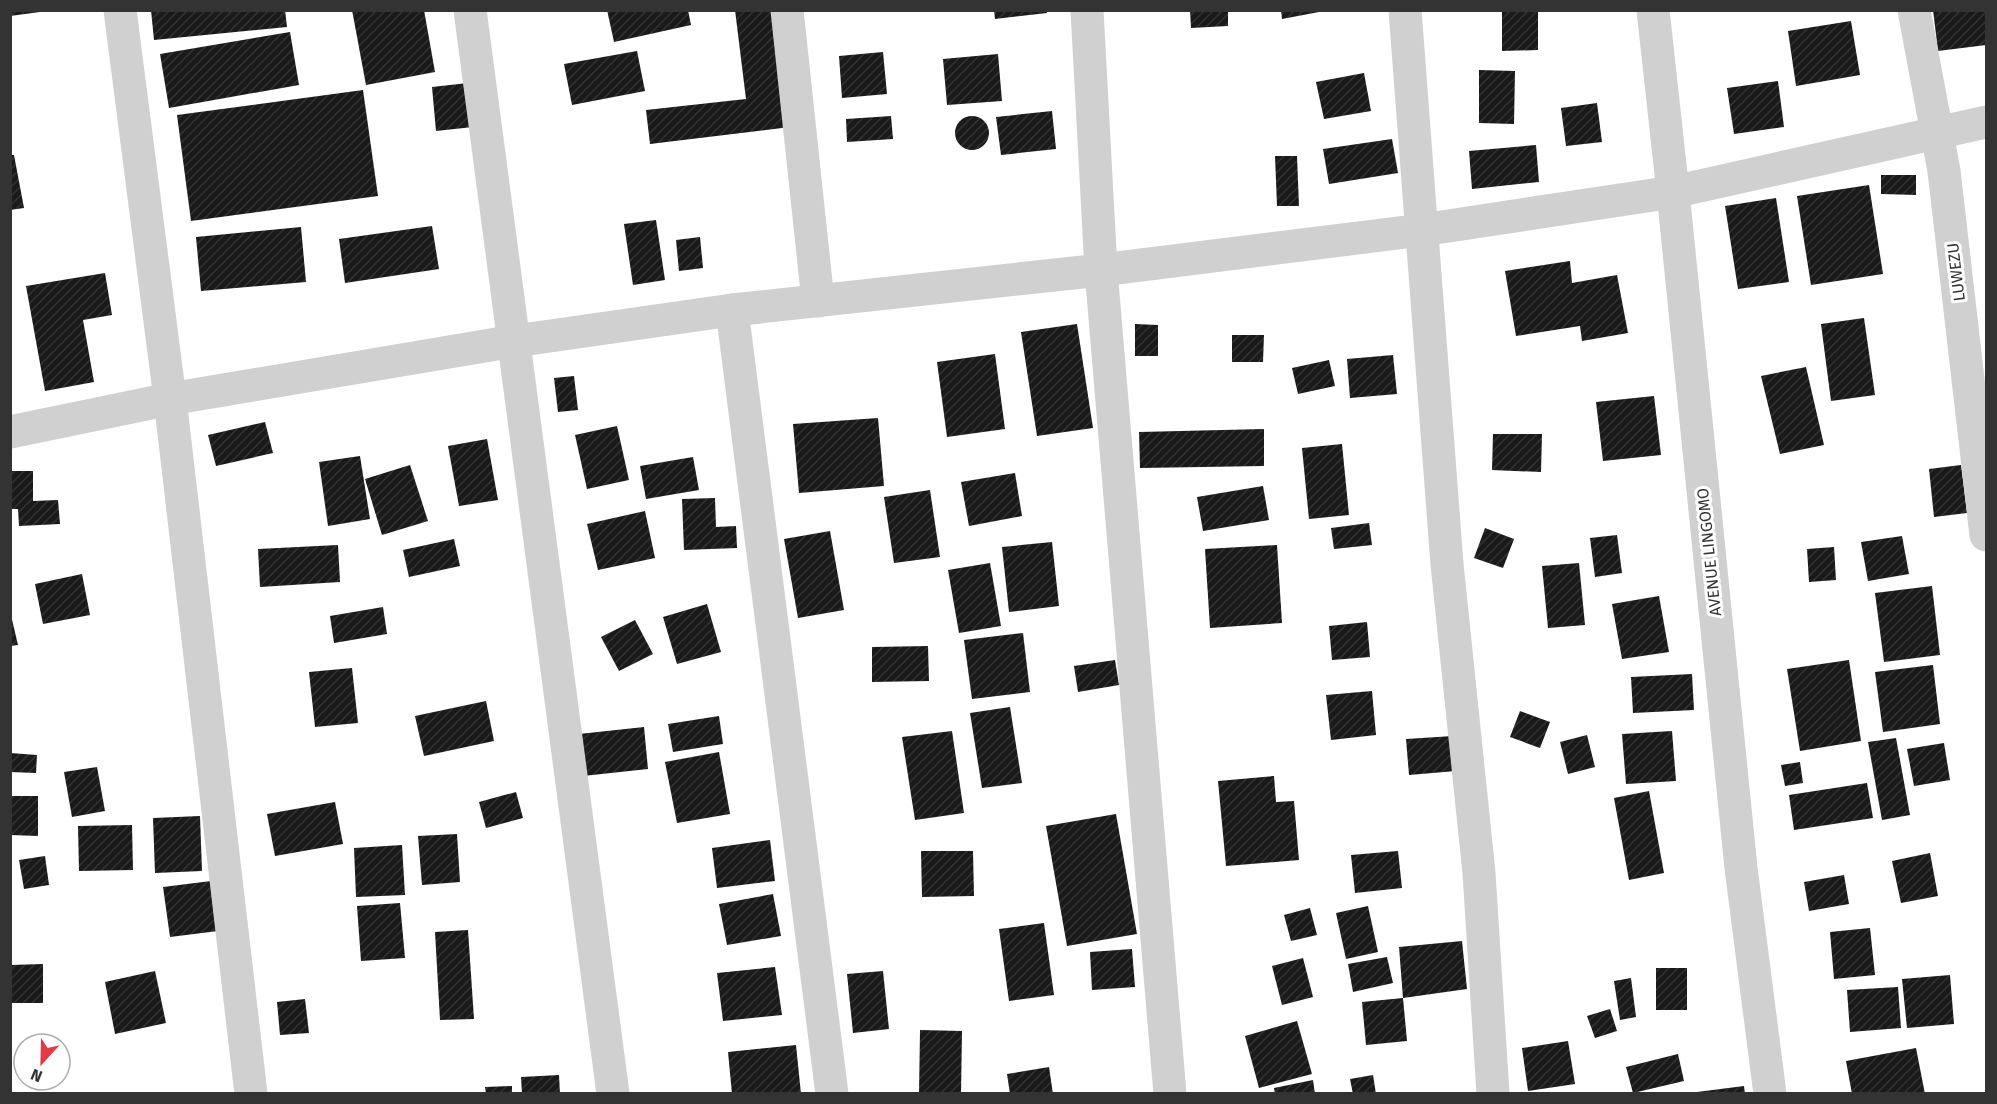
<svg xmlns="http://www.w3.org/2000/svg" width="1997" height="1104" viewBox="0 0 1997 1104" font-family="'Fira Sans',sans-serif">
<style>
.building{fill:url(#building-hatch)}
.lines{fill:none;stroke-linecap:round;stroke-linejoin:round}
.street{stroke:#d0d0d0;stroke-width:33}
.labels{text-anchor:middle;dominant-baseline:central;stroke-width:6;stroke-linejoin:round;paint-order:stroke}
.street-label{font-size:16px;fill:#333;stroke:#fff}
</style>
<defs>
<pattern id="building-hatch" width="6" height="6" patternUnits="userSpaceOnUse" patternTransform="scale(1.5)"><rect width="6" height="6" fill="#1a1a1a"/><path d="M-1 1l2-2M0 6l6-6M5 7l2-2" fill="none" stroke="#333"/></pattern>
</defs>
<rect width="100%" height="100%" fill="#fff"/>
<g class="building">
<polygon points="10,10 40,10 40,12 10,16"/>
<polygon points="151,10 285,10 287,27 154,40"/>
<polygon points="352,10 424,10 435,72 366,85"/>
<polygon points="607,10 688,10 691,25 614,42"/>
<polygon points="735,10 775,10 790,127 650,144 646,110 746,99"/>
<polygon points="994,10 1046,10 1047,13 995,19"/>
<polygon points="1190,10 1228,10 1228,26 1191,28"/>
<polygon points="1281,10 1319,10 1319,12 1282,19"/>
<polygon points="1502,10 1538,10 1538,50 1502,51"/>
<polygon points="1933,10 1986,10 1986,45 1938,51"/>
<polygon points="1851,21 1860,75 1796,86 1788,31"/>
<polygon points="290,32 299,85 169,108 160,54"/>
<polygon points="637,51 645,91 572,105 564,64"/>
<polygon points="883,52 887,94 842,98 839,56"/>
<polygon points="998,54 1002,101 947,105 943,59"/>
<polygon points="1479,70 1515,71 1514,124 1479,123"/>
<polygon points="1364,73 1371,111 1324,119 1316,82"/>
<polygon points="1778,81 1784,127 1734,134 1727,88"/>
<polygon points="468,83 473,127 436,131 432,87"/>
<polygon points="363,90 378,196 191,221 177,115"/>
<polygon points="1597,103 1602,142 1566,146 1561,108"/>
<polygon points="1052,111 1056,149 1001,155 996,117"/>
<circle cx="972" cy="133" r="17"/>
<polygon points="891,116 893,139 847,142 846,119"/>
<polygon points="1392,139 1398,173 1329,184 1323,149"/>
<polygon points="1536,145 1539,182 1472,189 1469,151"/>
<polygon points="10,155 14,155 24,208 10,210"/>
<polygon points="1275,156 1297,156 1299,206 1277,206"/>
<polygon points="1881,175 1916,175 1916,195 1881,194"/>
<polygon points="1869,185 1883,274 1811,285 1797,196"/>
<polygon points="1776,198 1789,282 1738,289 1725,206"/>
<polygon points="656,220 665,280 633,285 624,224"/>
<polygon points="432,226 439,269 345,283 339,239"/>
<polygon points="301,227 306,282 201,291 196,237"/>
<polygon points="700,237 703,268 679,271 676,240"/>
<polygon points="1570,261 1572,283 1617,275 1628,333 1582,341 1580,326 1516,336 1505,271"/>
<polygon points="105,273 112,315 83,320 94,382 45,391 26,286"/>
<polygon points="1864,318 1875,395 1831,401 1821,324"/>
<polygon points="1077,324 1093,428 1037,436 1021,332"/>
<polygon points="1135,324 1158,325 1158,356 1135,356"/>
<polygon points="1232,335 1264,335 1263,362 1232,362"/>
<polygon points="995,354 1005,429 947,437 937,362"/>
<polygon points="1393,355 1397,394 1350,398 1347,359"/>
<polygon points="1329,360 1335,386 1298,394 1292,368"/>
<polygon points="1806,367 1824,445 1780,454 1761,376"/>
<polygon points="574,376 578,410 558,412 554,378"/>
<polygon points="1654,396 1661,455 1603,461 1596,402"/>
<polygon points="878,418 884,486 799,493 793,424"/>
<polygon points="265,422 273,453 216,466 208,435"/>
<polygon points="617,426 629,480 587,489 575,435"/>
<polygon points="1264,429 1264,466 1140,468 1139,432"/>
<polygon points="1493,434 1542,434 1541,472 1492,470"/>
<polygon points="487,439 498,500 459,506 448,446"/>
<polygon points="1342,444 1349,515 1309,519 1302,448"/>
<polygon points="360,456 370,519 328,526 319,462"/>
<polygon points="693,457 699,490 646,499 640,466"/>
<polygon points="410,465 428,521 382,535 365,479"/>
<polygon points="1961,465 1967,513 1934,517 1929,469"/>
<polygon points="10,471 33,471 33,501 58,500 60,524 19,526 18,509 10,509"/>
<polygon points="1015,473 1022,516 969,526 961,482"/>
<polygon points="1263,486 1269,520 1203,531 1197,497"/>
<polygon points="930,490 940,557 894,563 884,497"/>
<polygon points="715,498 716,527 736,526 737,548 684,550 682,499"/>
<polygon points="645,511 655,558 598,570 587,524"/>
<polygon points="1369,523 1372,545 1334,549 1331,528"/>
<polygon points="1485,528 1514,539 1503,568 1474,558"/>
<polygon points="830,531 844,610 798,618 784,539"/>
<polygon points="1617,535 1622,573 1595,577 1590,538"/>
<polygon points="1902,536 1909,574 1868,581 1861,542"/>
<polygon points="454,539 460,566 409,577 403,550"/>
<polygon points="1052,542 1059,606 1009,612 1002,547"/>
<polygon points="338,545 340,582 260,587 258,549"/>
<polygon points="1277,545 1282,623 1210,628 1205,549"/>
<polygon points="1834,547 1836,580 1809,582 1807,549"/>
<polygon points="990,563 1001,626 959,633 948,570"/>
<polygon points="1579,563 1585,625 1548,628 1542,566"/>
<polygon points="82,574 90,615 43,624 35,584"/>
<polygon points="1932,586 1940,655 1884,662 1875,593"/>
<polygon points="1659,596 1669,652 1622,659 1612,604"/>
<polygon points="707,604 721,652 677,664 663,617"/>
<polygon points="383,607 387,634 334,643 330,616"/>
<polygon points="10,611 18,645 10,646"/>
<polygon points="635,620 653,654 619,671 601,637"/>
<polygon points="1367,622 1370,657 1332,660 1329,626"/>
<polygon points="1023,633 1030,692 972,699 964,640"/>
<polygon points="928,646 929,681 872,682 872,647"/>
<polygon points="1115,660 1119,685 1078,692 1074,666"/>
<polygon points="1849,660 1861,741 1800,751 1787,669"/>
<polygon points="1933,665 1940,724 1883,732 1875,672"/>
<polygon points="352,668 358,723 315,727 309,672"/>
<polygon points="1692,674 1694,710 1633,713 1631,677"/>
<polygon points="1372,691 1376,735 1331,740 1326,695"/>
<polygon points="486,701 494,741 424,756 415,716"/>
<polygon points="1010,707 1022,783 982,788 970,713"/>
<polygon points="1520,711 1550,722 1540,748 1510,737"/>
<polygon points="719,716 723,744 673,752 668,724"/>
<polygon points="644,727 648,769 583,776 579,734"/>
<polygon points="952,731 964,813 915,820 902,737"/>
<polygon points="1672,731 1676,781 1626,784 1622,734"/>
<polygon points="1587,735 1595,767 1568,774 1560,742"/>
<polygon points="1453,736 1456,771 1409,775 1406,739"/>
<polygon points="1896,738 1910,815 1882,820 1868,742"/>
<polygon points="1944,743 1950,780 1914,786 1907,749"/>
<polygon points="719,752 730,814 677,823 665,762"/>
<polygon points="10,753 37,755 36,773 10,772"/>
<polygon points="1800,762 1803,783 1785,786 1781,765"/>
<polygon points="97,767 105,811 72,817 64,772"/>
<polygon points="1274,776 1276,802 1294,801 1299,860 1226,866 1218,781"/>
<polygon points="1867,783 1873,818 1794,830 1789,795"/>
<polygon points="1649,791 1664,873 1629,880 1614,798"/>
<polygon points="516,792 523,818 486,828 479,802"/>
<polygon points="10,796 38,796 38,836 10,835"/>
<polygon points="335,802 343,844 275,856 267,814"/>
<polygon points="1116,814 1137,934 1067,946 1046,826"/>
<polygon points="200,816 202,871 155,873 153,818"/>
<polygon points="132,825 133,870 79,871 78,826"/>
<polygon points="457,834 460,882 422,885 418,836"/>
<polygon points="770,840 775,881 717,888 712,848"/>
<polygon points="402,845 405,895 356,897 354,848"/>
<polygon points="921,851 973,851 974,896 922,897"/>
<polygon points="1398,851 1402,888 1355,893 1351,855"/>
<polygon points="1930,853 1938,896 1901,903 1892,861"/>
<polygon points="45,856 49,885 24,889 19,860"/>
<polygon points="1844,875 1849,904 1809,911 1804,882"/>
<polygon points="211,881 218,931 170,937 163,887"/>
<polygon points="773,894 781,936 727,945 719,904"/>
<polygon points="400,903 405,958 361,961 357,906"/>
<polygon points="1368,906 1378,952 1346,959 1336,913"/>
<polygon points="1310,908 1317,935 1291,941 1284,915"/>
<polygon points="1044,923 1054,995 1009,1001 999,929"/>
<polygon points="1870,928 1875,975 1834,979 1830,932"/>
<polygon points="468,930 474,1019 440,1020 435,932"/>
<polygon points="1462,941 1467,989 1403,998 1399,947"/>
<polygon points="1132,949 1135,987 1092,990 1090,952"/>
<polygon points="1387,957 1393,983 1353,992 1348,964"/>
<polygon points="1303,958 1313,997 1282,1005 1272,966"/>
<polygon points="43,964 43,1003 10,1003 10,965"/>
<polygon points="775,967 782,1015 723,1021 717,973"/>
<rect x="1656" y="968" width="31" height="42"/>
<polygon points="155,971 166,1023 115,1034 105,982"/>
<polygon points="883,971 889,1029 853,1033 847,974"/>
<polygon points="1950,975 1954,1024 1907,1028 1902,979"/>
<polygon points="1631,978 1636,1017 1620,1020 1614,981"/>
<polygon points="1898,987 1901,1028 1850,1032 1847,990"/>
<polygon points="1403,998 1407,1041 1366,1045 1362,1002"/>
<polygon points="305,999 309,1033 280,1035 277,1002"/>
<polygon points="1610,1009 1617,1031 1595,1038 1587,1016"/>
<polygon points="1297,1021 1312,1074 1259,1088 1245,1036"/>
<polygon points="920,1030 962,1031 961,1094 919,1094"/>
<polygon points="1568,1041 1575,1084 1528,1091 1522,1048"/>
<polygon points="796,1045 801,1094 732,1094 728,1052"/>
<polygon points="1916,1048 1925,1094 1852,1094 1846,1061"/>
<polygon points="1678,1054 1684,1081 1633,1093 1626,1067"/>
<polygon points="1049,1067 1053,1094 1010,1094 1007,1074"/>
<polygon points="559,1075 560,1094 522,1094 521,1077"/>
<polygon points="1373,1075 1376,1094 1353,1094 1350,1079"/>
<polygon points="1313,1080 1315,1094 1275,1094 1274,1088"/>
<polygon points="512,1086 512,1094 486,1094 485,1087"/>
<polygon points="1744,1086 1745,1094 1697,1094 1697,1092"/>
</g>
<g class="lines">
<g class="street">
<polyline points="120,10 170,399 251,1094"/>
<polyline points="470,10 613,1094"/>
<polyline points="787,10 818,301"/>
<polyline points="1087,10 1101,270 1170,1094"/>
<polyline points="1405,10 1447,564 1479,873 1493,1094"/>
<polyline points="1653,10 1673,192 1741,868 1770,1094"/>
<polyline points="1914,10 1944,171 1986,535"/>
<polyline points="732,310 832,1094"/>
<polyline points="10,432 170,399 515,341 732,310 1101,270 1422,230 1673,192 1986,122"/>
</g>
</g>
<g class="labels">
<g class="street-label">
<text transform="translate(1956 272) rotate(-97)">LUWEZU</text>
<text transform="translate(1709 552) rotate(-96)">AVENUE LINGOMO</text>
</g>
</g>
<rect width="1997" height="1104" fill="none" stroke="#333333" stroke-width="24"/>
<g transform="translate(42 1062) rotate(202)"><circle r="28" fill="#ffffff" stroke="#adadad" stroke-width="1.5"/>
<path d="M0-4.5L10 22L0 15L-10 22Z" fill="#e63946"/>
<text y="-9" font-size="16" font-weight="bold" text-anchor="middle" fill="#333333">N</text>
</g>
</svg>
